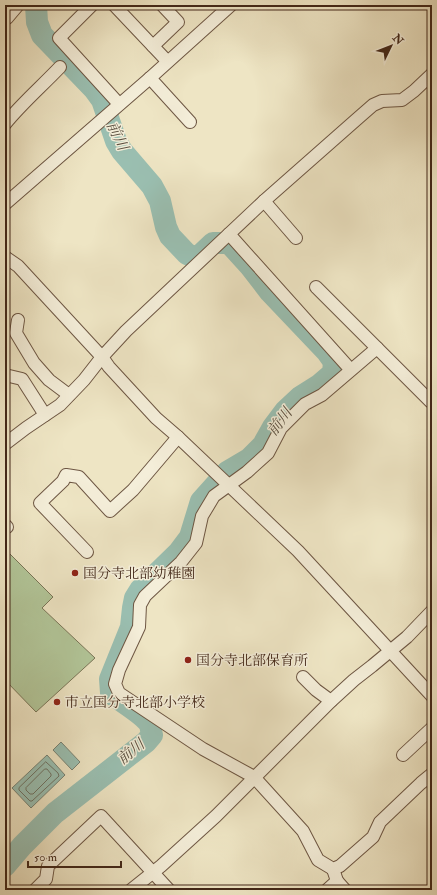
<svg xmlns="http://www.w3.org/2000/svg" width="437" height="895" viewBox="0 0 437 895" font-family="'IM FELL Double Pica','Noto Serif JP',serif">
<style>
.green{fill:#b2c699;stroke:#7a7658}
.water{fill:#9abfb1;stroke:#778274}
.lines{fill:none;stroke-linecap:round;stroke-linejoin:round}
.shore{stroke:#6e7364;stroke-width:1}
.river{stroke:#9abfb1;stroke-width:22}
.minor-casing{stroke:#6d5643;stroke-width:14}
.minor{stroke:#f4eed9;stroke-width:12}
.poi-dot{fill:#8f2418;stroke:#f4eed9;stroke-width:1.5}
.labels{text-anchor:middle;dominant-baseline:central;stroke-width:3;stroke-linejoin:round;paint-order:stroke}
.poi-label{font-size:14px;fill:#422718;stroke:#f4eed9;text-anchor:start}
.water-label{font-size:15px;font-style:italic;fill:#584d3e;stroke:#f4eed9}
</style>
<rect width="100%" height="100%" fill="#eee5c4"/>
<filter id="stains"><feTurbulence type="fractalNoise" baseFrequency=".005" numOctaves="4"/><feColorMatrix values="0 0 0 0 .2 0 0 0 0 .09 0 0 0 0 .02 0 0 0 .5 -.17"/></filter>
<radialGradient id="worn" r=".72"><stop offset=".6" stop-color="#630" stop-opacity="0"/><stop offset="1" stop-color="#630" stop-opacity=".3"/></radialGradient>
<polygon class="green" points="5,549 53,597 42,608 95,658 36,712 5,680"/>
<g class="water">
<polygon points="61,742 80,762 72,770 53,750"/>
<polygon points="47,755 65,775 31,808 12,788"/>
</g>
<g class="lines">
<g class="shore">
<polygon points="46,762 58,773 59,776 32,801 30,801 19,790 19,788"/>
<polygon points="45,769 47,769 51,774 51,776 33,794 30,794 26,790 26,788"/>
</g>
<path class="river" d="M5 866 22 846 55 813 146 742 152 735C151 732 151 728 150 725 145 715 121 702 111 693L110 679 131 627 133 608 135 598 140 590 178 553 190 537 201 501 227 472 249 459 263 445 273 427 285 411 300 397 319 385 333 373 334 362 327 352 270 292 250 266 229 243H213L197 258 187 254 170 236 166 227 160 201 152 186 122 151 116 141 102 100 94 89 42 35 37 22 36 5"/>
<g class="minor-casing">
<g id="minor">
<polyline points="92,5 59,38 119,104"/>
<polyline points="114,5 167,61"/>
<polyline points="5,16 7,18 18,5"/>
<polyline points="153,46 178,22 162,5"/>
<polyline points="150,78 190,122"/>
<path d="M5 124C22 103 42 86 60 67"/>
<polyline points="264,201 296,238"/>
<polyline points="5,204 150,78 231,5"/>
<polyline points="229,234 350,369"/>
<polyline points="5,257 18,266 102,357 109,367 156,418 178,437 298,551 432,696"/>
<polyline points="316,287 377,348"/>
<polyline points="18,320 16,333 34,363 49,380 69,395"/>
<polyline points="5,375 22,379 45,415"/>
<polyline points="431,402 377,348 322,395 305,404 281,428 268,453 247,472 214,496 202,516 196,543 181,562 145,596 140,605 139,627 119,670 115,684 119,693 203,749 254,777 303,831 318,860 333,869 340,866 373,837 380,822 421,783 432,774"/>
<polyline points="5,444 26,428 60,405 84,380 102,357 126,331 264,201 357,119 373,105 382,101 402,100 414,91 432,74"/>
<polyline points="5,525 7,527"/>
<polyline points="87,552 40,503 63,481 66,475 79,477 110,511 133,490 178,437"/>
<polyline points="303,677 316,690 331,701"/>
<polyline points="403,755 432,728"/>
<polyline points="337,881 345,890"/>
<polyline points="35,890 46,879 48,866 101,816 169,890"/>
<polyline points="131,890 161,866 216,816 331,701 354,680 372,666 407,637 432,611"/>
<polyline points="327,890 337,881 333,869"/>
</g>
</g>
<use href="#minor" class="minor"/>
</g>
<g class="poi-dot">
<circle cx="75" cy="573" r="4"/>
<circle cx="188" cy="660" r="4"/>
<circle cx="57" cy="702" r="4"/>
</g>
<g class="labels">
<g class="poi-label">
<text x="83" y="573">国分寺北部幼稚園</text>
<text x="196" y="660">国分寺北部保育所</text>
<text x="65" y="702">市立国分寺北部小学校</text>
</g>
<g class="water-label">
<text transform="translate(117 136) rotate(64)">前川</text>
<text transform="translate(280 422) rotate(-53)">前川</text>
<text transform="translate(131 752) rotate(-39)">前川</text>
</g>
</g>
<rect width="437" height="895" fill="none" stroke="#eee5c4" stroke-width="20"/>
<rect x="6" y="6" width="425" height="883" fill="none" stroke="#422718" stroke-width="2"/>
<rect x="10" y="10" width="417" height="875" fill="none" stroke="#422718"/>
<g transform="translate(391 46) rotate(47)" stroke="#f4eed9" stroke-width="3" paint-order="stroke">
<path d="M0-3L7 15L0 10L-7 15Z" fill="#422718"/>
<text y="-6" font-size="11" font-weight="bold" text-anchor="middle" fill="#422718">N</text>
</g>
<path d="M28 861v6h93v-6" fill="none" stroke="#422718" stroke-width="2"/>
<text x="34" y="861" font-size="12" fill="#422718" stroke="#f4eed9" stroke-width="3" paint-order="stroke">50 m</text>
<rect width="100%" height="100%" filter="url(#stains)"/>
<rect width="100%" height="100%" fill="url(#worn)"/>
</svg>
